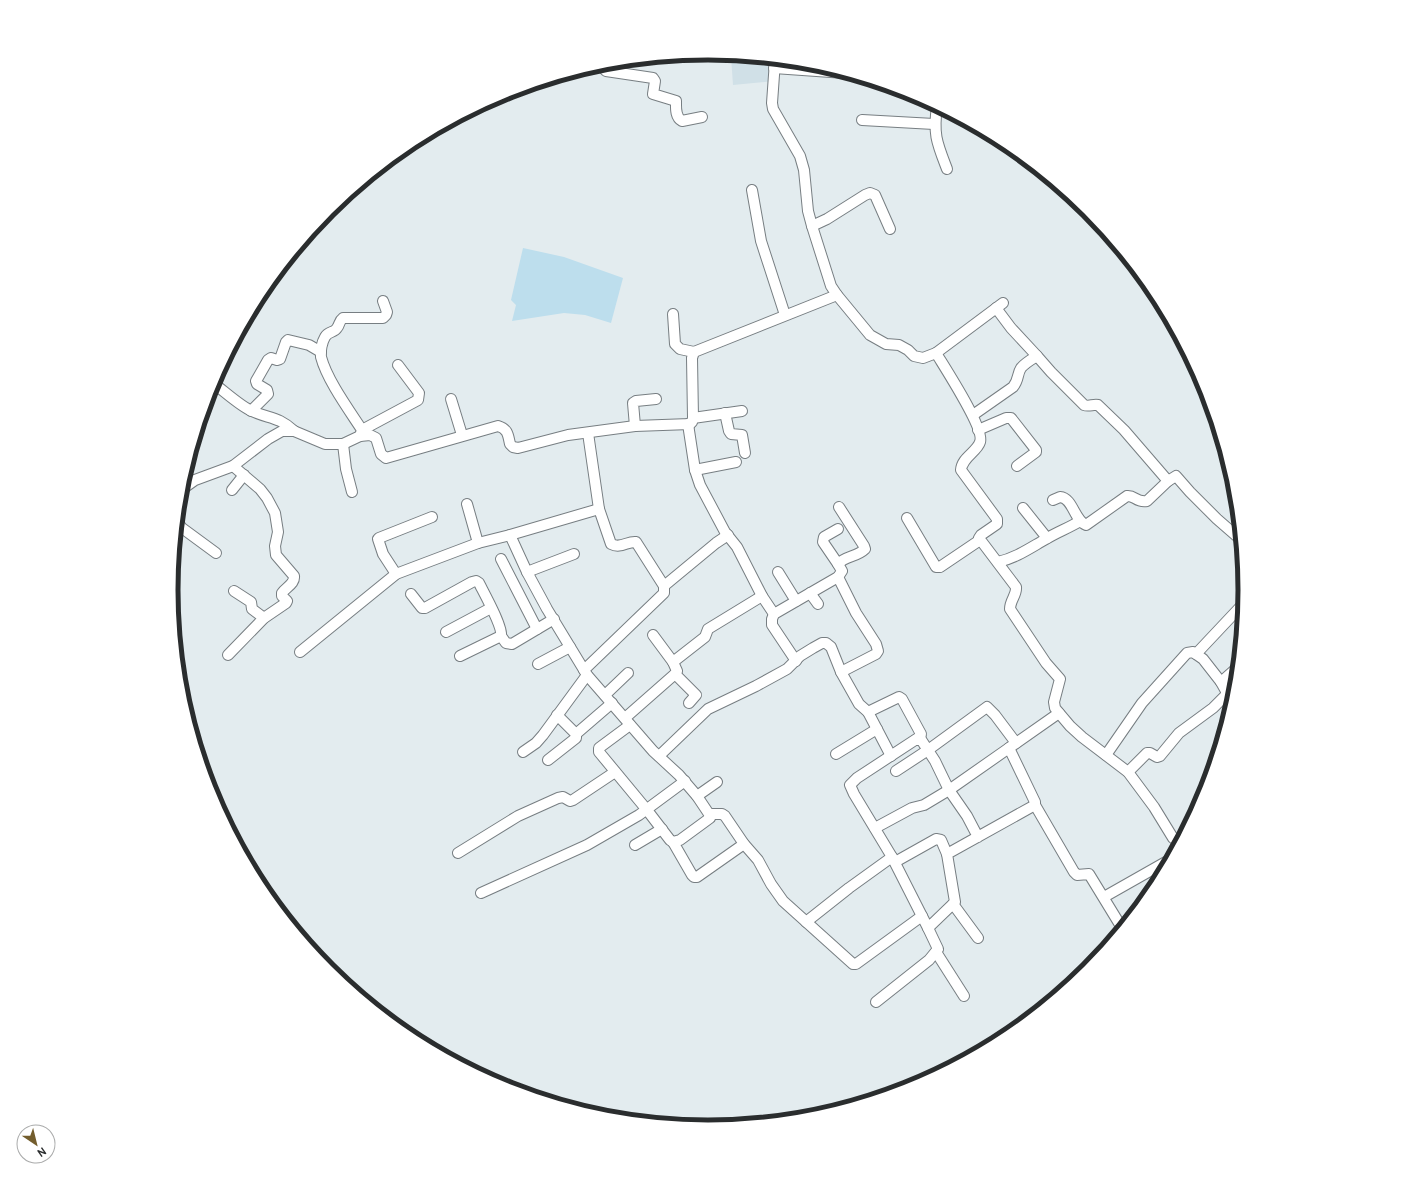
<svg xmlns="http://www.w3.org/2000/svg" width="1417" height="1180" viewBox="0 0 1417 1180" font-family="Cabin,sans-serif">
<style>
.built{fill:#d0e0e7}
.green{fill:#bddeed}
.lines{fill:none;stroke-linecap:round;stroke-linejoin:round}
.minor-casing{stroke:#777e82;stroke-width:12}
.minor{stroke:#fff;stroke-width:10}
.rim{fill:none;stroke:#2a2d2e;stroke-width:5}
</style>
<rect width="100%" height="100%" fill="#e3ecef"/>
<polygon class="built" points="731,56 773,59 774,81 733,85"/>
<polygon class="green" points="523,248 564,257 623,278 611,323 585,315 564,313 512,321 516,305 511,300"/>
<g class="lines">
<g class="minor-casing">
<g id="minor">
<path d="M773 59 775 61 772 103 773 109 800 156 804 170 808 211 812 226 831 286 837 295 870 335 886 344 899 345 908 350 914 356 923 358 936 353C945 368 985 429 980 442 977 452 962 457 961 470L997 519V524L981 535 979 538 1016 587C1017 595 1010 600 1010 609L1046 663 1060 679 1054 702 1055 708 1059 713 1070 726 1082 737 1128 772 1154 807 1173 838 1179 843"/>
<path d="M602 64 603 68 606 71 653 78 655 81 653 94 676 101C676 108 675 117 682 121L702 117"/>
<polyline points="774,68 845,73"/>
<path d="M937 106C933 135 937 143 947 169"/>
<polyline points="862,120 934,124"/>
<polyline points="752,190 761,241 785,315"/>
<polyline points="812,226 827,219 865,195 870,193 875,195 890,229"/>
<polyline points="996,308 1011,328 1037,356"/>
<polyline points="673,314 675,344 680,349 694,352"/>
<polyline points="936,353 1003,303"/>
<path d="M213 383C223 390 241 407 252 411 269 419 278 416 294 431"/>
<polyline points="451,399 462,435"/>
<polyline points="251,411 268,394 267,390 257,384 256,381 268,360 271,358 277,360 280,359 286,342 288,340 309,345 321,352"/>
<polyline points="725,413 729,431 731,434 742,435 745,453"/>
<path d="M973 415 1013 387C1019 380 1017 374 1021 368 1025 363 1032 359 1037 356L1051 372 1084 405C1089 407 1093 404 1098 405L1124 430 1168 481"/>
<polyline points="693,418 742,411"/>
<polyline points="688,424 695,470 700,485 725,532 737,547 762,596 774,614"/>
<polyline points="635,426 633,403 636,401 656,399"/>
<polyline points="362,430 418,400 419,393 398,365"/>
<polyline points="978,430 1006,418 1011,418 1036,450 1036,452 1017,466"/>
<path d="M588 433 599 509 611 544C621 549 627 541 636 542L664 586V593L584 670 587 675 653 751 679 775 697 796 709 814H722L725 816 744 844 758 860 771 884 783 901 853 964H856L922 916"/>
<path d="M360 436 362 430C349 410 327 380 321 357 320 351 322 342 325 337 328 331 334 333 337 328 340 324 339 321 343 318H383L386 315 387 312 383 301"/>
<polyline points="343,444 346,469 352,492"/>
<polyline points="695,470 736,462"/>
<path d="M181 490 195 480 233 466 268 439 282 431H294L325 444H343L360 436 370 435 376 438 381 454 386 458 498 426C508 429 508 435 510 444L513 447 518 448 568 435 635 426 690 424 692 422 693 418 692 358 694 352 837 295"/>
<polyline points="232,490 244,475"/>
<path d="M1053 500 1060 497C1073 498 1074 520 1086 525L1127 496C1135 495 1136 503 1147 501L1168 481 1176 476 1190 492 1217 519 1240 539"/>
<polyline points="467,504 478,543"/>
<polyline points="1023,508 1047,538"/>
<polyline points="907,518 936,567 940,567 980,540"/>
<polyline points="178,523 182,528 216,553"/>
<polyline points="510,535 527,572 547,609 584,670"/>
<polyline points="501,559 537,629"/>
<path d="M998 562C1016 558 1030 548 1046 539 1057 532 1069 528 1080 521"/>
<polyline points="838,564 823,542 824,537 838,529"/>
<polyline points="527,572 574,554"/>
<polyline points="778,572 796,601"/>
<polyline points="396,574 383,554 378,539 379,538 432,517"/>
<polyline points="838,577 856,613 876,644 878,651 876,654 841,672"/>
<polyline points="664,586 716,543 728,535"/>
<polyline points="234,591 251,602 252,609 264,618"/>
<polyline points="810,593 818,604"/>
<path d="M411 594 422 608H425L472 582 476 581 479 583C484 593 503 627 501 636"/>
<polyline points="446,632 491,608"/>
<polyline points="653,635 673,662"/>
<polyline points="300,652 396,574 478,543 510,535 599,509"/>
<polyline points="1196,654 1244,603"/>
<path d="M228 655 264 618 286 603 287 601 282 596V593C286 587 295 584 294 576L276 555 275 546 278 532 275 513 267 498 260 489 233 466"/>
<polyline points="460,656 501,636 506,643 512,644 554,619"/>
<path d="M796 661 772 625V619L774 614 838 577 842 571 838 564C845 556 857 557 865 549L864 546 839 507"/>
<polyline points="538,664 570,647"/>
<polyline points="675,674 696,695 689,703"/>
<polyline points="605,695 628,673"/>
<polyline points="868,712 899,697 902,699 921,734 920,738"/>
<polyline points="557,715 576,734 612,703"/>
<polyline points="625,718 675,674 677,671 673,662 705,637 708,629 762,596"/>
<polyline points="630,725 603,745 599,748 599,752 647,810 670,840 673,842 680,840 710,818 711,815"/>
<polyline points="1009,748 1035,802 1035,805"/>
<polyline points="523,752 536,743 543,735 587,675"/>
<polyline points="836,754 877,729"/>
<polyline points="1106,755 1142,703 1187,653 1193,652 1203,659 1221,682"/>
<polyline points="659,756 708,709 756,686 787,669 800,656 813,648 822,643 826,643 831,647 841,672 859,704 868,712 891,756"/>
<polyline points="548,760 576,738 576,734"/>
<polyline points="896,771 928,750 987,707 995,715 1016,743"/>
<polyline points="1128,772 1147,753 1150,753 1157,757 1160,756 1179,733 1213,708 1226,695 1226,691 1221,682 1238,667"/>
<polyline points="697,796 717,782"/>
<polyline points="875,828 912,808 924,805 949,790 1059,713"/>
<polyline points="978,837 967,816 949,790 935,761 920,738 918,738 857,778 850,785 854,794 892,857 928,928 955,902 947,854 1035,805 1074,872 1077,875 1089,874 1122,928"/>
<polyline points="673,842 692,875 694,877 697,877 744,844"/>
<polyline points="635,845 662,829"/>
<polyline points="458,853 518,816 558,798 563,797 570,801 573,800 615,772"/>
<polyline points="895,862 936,839 941,840 947,854"/>
<polyline points="481,893 587,845 639,815 685,781"/>
<polyline points="1104,897 1171,859"/>
<polyline points="953,904 978,938"/>
<polyline points="806,922 849,888 892,857"/>
<polyline points="936,952 964,996"/>
<polyline points="876,1002 929,960 938,949 928,928"/>
</g>
</g>
<use href="#minor" class="minor"/>
</g>
<path d="M0 0H1417V1180H0ZM178 590a530 530 0 1 1 1060 0a530 530 0 1 1-1060 0Z" fill="#fff" fill-rule="evenodd"/>
<path class="rim" d="M178 590a530 530 0 1 1 1060 0a530 530 0 1 1-1060 0Z"/>
<g transform="translate(36 1144) rotate(145)"><circle r="19" fill="#ffffff" stroke="#aaabab"/>
<path d="M0-3L7 15L0 10L-7 15Z" fill="#735d2d"/>
<text y="-6" font-size="11" font-weight="bold" text-anchor="middle" fill="#2a2d2e">N</text>
</g>
</svg>
